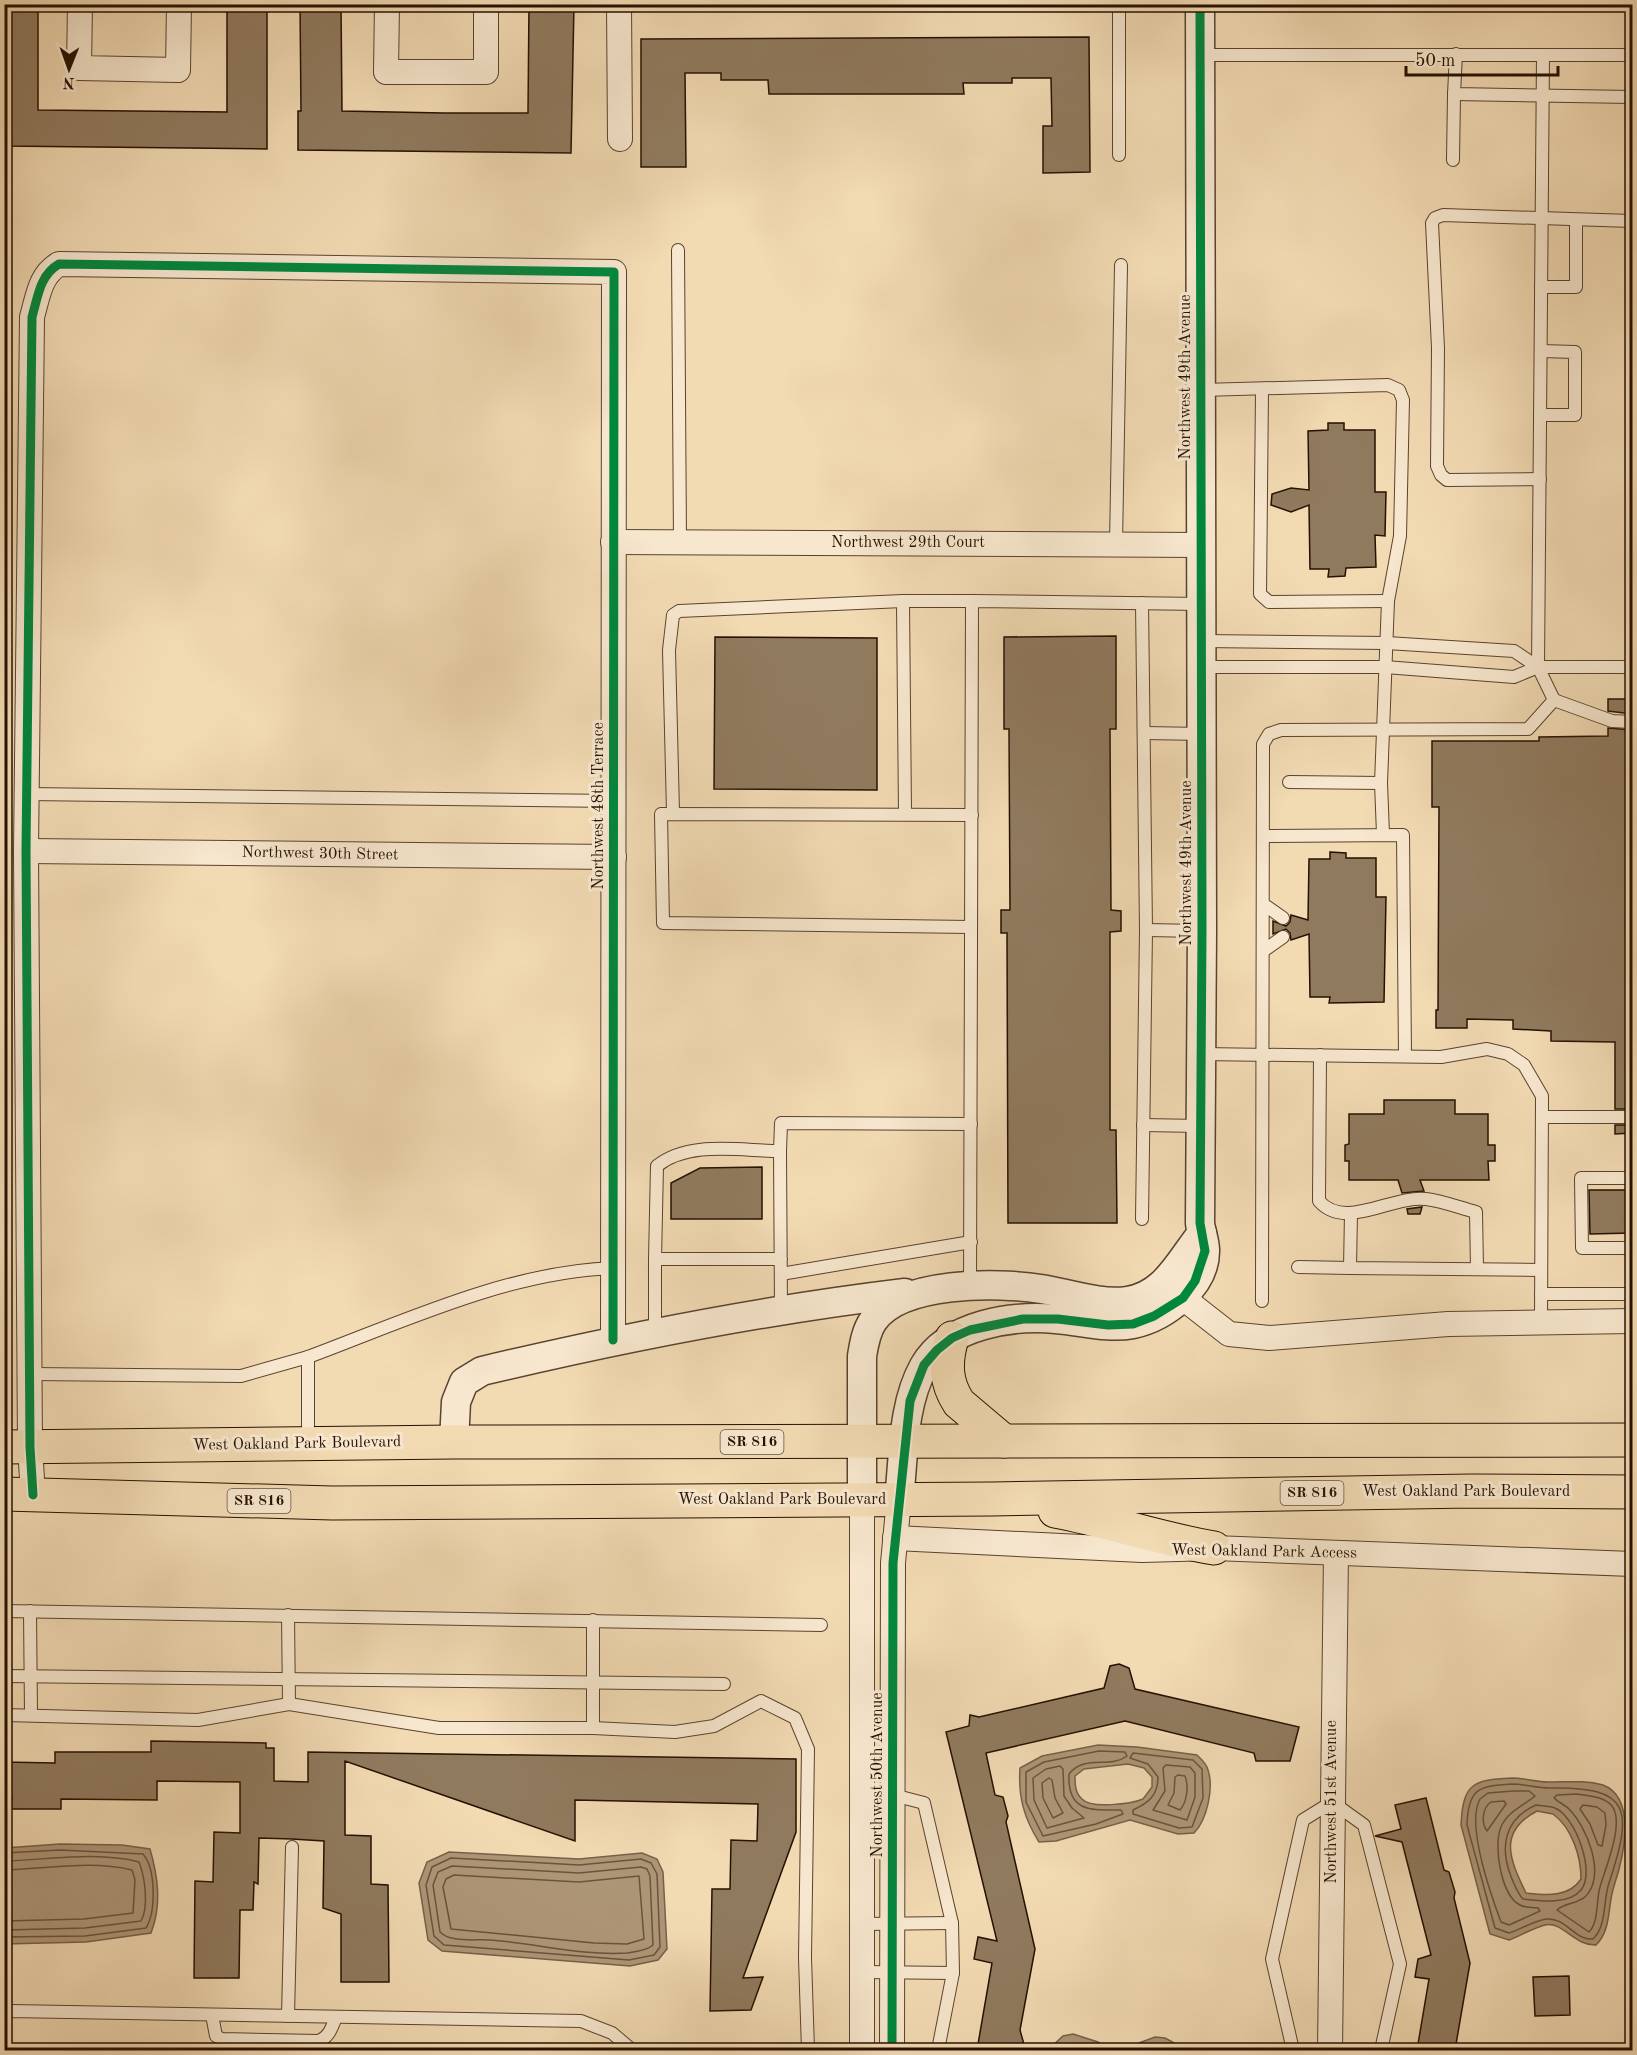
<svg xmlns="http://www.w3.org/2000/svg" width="1637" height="2055" viewBox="0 0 1637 2055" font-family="'Old Standard TT',serif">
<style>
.water{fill:#ad9677;stroke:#776148;stroke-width:1.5;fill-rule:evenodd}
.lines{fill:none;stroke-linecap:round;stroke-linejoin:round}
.shore{stroke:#6a543c;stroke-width:1.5}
.building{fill:#907a5e;stroke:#261102;stroke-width:1.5}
.service-casing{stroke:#59432e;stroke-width:14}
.minor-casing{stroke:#59432e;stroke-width:26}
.tertiary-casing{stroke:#59432e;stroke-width:31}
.primary-casing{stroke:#261102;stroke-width:35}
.service{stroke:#f7e7ce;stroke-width:12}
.minor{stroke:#f7e7ce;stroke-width:24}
.tertiary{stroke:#f7e7ce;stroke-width:28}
.primary{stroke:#f2dab3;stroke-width:33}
.cycleway-casing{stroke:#f7e7ce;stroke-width:13}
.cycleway{stroke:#00873e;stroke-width:9}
.labels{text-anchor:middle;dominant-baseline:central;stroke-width:6;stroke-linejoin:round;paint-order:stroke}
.shield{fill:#f7e7ce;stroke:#65513f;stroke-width:1.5}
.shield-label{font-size:15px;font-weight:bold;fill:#261102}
.street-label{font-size:16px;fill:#261102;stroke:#f7e7ce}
</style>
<rect width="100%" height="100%" fill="#f2dab3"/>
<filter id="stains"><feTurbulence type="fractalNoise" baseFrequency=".00333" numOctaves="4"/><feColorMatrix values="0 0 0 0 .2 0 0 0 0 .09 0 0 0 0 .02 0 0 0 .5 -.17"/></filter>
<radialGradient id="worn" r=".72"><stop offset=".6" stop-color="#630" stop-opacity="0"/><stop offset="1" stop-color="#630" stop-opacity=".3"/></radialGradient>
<g class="water">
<path d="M1098 1745 1137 1747 1197 1755C1201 1759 1207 1764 1208 1770 1214 1788 1207 1820 1194 1833L1178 1834 1130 1820 1056 1841 1039 1842C1024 1818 1018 1797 1020 1768L1042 1756ZM1128 1764 1144 1768 1152 1777V1787L1143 1799C1131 1804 1091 1809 1082 1799 1075 1793 1075 1784 1075 1776L1084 1769Z"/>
<path d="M1512 1778C1524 1778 1536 1782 1548 1782 1567 1782 1585 1780 1603 1785 1637 1798 1624 1856 1614 1886 1607 1907 1612 1929 1596 1945 1574 1946 1563 1921 1545 1925 1533 1928 1520 1936 1509 1940L1490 1934 1461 1825C1463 1783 1473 1780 1512 1778ZM1537 1811 1553 1814C1572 1828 1581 1856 1581 1879 1569 1898 1545 1895 1526 1893 1510 1860 1497 1832 1537 1811Z"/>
<path d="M60 1844 122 1845 150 1849C158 1877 162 1905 151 1933L86 1942 5 1944V1848Z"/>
<polygon points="449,1852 579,1859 642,1853 657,1859 663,1872 667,1949 658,1960 630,1966 442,1951 428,1940 419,1883 427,1862"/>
<polygon points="1073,2034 1098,2042 1111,2050 1048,2050 1063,2036"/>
<polygon points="1155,2037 1165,2038 1187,2050 1130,2050 1139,2043"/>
</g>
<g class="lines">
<g class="shore">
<path d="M1099 1751 1125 1752 1127 1756C1110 1769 1085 1754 1069 1774 1067 1813 1092 1810 1121 1810L1123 1814 1096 1824 1043 1836 1026 1802V1772L1044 1762Z"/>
<path d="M1133 1753 1193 1760 1202 1769 1203 1798 1192 1827 1179 1828 1133 1814V1810C1148 1803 1158 1796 1158 1777L1148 1764 1130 1758Z"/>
<polygon points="1166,1765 1190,1767 1195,1773 1195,1797 1187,1820 1153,1810 1165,1791 1163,1768"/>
<polygon points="1060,1766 1063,1769 1064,1796 1072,1808 1084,1818 1047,1828 1034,1800 1033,1778 1046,1769"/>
<path d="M1178 1775 1185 1776C1189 1786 1187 1802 1180 1810L1168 1805 1174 1793 1175 1777Z"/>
<polygon points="1049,1778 1052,1780 1055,1798 1063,1813 1053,1818 1043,1798 1042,1783"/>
<path d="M1512 1784C1524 1784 1537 1788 1549 1788 1632 1786 1633 1810 1609 1883 1603 1900 1607 1926 1593 1939 1575 1941 1566 1917 1546 1919 1534 1921 1521 1929 1509 1933L1495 1928 1467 1825C1468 1788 1479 1786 1512 1784Z"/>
<path d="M1513 1791H1529L1535 1796C1523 1806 1508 1811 1501 1827 1493 1845 1501 1896 1520 1905 1525 1908 1532 1907 1538 1908L1540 1911 1509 1925 1501 1922C1491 1895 1466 1824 1480 1799L1488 1793Z"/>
<path d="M1577 1794C1588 1796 1604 1796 1612 1806 1625 1823 1605 1869 1600 1887 1596 1900 1599 1922 1589 1932L1557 1910C1564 1903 1578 1904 1586 1896 1606 1874 1587 1827 1569 1809 1565 1805 1558 1802 1554 1798L1557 1795Z"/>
<path d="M1491 1802 1504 1801 1506 1804 1487 1831C1481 1823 1482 1808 1491 1802Z"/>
<path d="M1536 1805C1542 1806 1549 1806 1555 1808 1575 1816 1596 1872 1581 1890 1569 1905 1540 1901 1523 1899 1518 1894 1515 1886 1512 1879 1499 1848 1504 1819 1536 1805Z"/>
<polygon points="1583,1805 1597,1807 1605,1813 1606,1825 1602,1846 1598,1845 1590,1824 1580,1809"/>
<path d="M4 1853 60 1850 143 1854C156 1869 156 1912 146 1928L85 1936 4 1937"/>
<polygon points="451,1858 579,1865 641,1859 651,1863 657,1874 660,1947 654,1955 629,1960 444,1945 434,1936 426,1885 432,1867"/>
<path d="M4 1861C48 1860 96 1851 139 1862 145 1877 149 1907 141 1921L85 1928 4 1930"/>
<path d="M452 1866 579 1873 641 1867 647 1869 650 1876 653 1945C648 1950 635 1952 627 1953 581 1956 535 1943 489 1940 474 1939 451 1943 440 1932L433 1885 438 1872Z"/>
<path d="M4 1870C45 1869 92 1860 132 1870L135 1880 133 1913 84 1919 4 1921"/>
<polygon points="454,1875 579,1882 639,1876 644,1939 627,1944 594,1943 451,1929 443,1887 446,1879"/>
</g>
</g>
<g class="building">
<polygon points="4,4 38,4 38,110 227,112 227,4 267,4 267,149 4,146"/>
<polygon points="300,4 341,4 342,111 444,113 528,113 529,4 574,4 571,153 298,150 298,111 301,111"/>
<polygon points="1089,37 1090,172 1043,173 1043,126 1052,126 1051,78 1012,78 1012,83 963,83 964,94 769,94 768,80 721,80 721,73 685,73 686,167 641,167 641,39"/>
<polygon points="1328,423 1344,423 1344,430 1375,430 1375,492 1386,492 1385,536 1375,535 1376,567 1346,568 1345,576 1328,577 1329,569 1310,569 1309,505 1291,512 1271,505 1272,494 1291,488 1309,490 1308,431 1328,430"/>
<polygon points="1116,636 1116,729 1110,729 1111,910 1121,911 1121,931 1110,932 1110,1130 1116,1130 1117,1223 1008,1223 1007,933 1001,933 1001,910 1010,910 1009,729 1004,729 1004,637"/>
<polygon points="715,637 877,638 877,790 714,789"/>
<polygon points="1608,699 1632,699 1632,714 1608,711"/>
<polygon points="1608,728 1632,730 1632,1109 1615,1109 1615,1042 1551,1041 1551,1031 1513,1029 1513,1020 1467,1019 1467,1028 1436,1028 1436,1010 1438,1010 1439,807 1432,807 1432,741 1539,741 1539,737 1608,736"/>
<polygon points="1330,852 1346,853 1346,858 1376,858 1376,897 1386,897 1384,1002 1329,1003 1330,997 1310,997 1309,934 1291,940 1290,933 1286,929 1273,934 1273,921 1286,926 1290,922 1291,915 1308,920 1309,859 1330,859"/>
<polygon points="1384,1100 1455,1100 1455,1114 1488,1114 1488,1145 1495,1145 1495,1161 1488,1161 1489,1180 1420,1180 1424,1191 1402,1193 1398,1180 1349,1180 1349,1161 1345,1161 1345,1145 1349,1144 1349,1114 1384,1114"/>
<polygon points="1615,1125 1632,1125 1632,1133 1615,1134"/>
<polygon points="762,1167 762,1219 671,1219 671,1183 700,1168"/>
<polygon points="1589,1190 1632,1190 1632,1233 1590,1234"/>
<polygon points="1422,1207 1420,1214 1408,1214 1407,1209"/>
<polygon points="1119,1664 1129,1668 1135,1689 1299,1727 1290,1761 1256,1761 1254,1753 1125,1721 986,1753 995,1795 1003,1797 1008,1816 1006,1822 1035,1949 1020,2030 1025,2048 977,2050 992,1963 974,1959 978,1937 997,1941 946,1732 969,1726 970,1715 979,1717 1104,1688 1110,1666"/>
<polygon points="151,1741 266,1743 266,1748 274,1748 274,1781 308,1782 308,1752 796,1759 796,1832 743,1978 763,1977 751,2010 710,2011 712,1889 730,1889 731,1840 757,1841 758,1804 575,1800 575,1841 345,1761 345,1835 371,1836 371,1884 388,1885 389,1982 341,1982 341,1914 323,1908 324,1841 292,1839 259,1838 258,1884 254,1882 253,1910 240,1910 239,1978 194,1978 195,1881 213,1882 214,1832 240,1833 240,1782 157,1781 157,1800 61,1799 61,1809 11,1809 12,1796 4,1796 4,1762 55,1763 55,1752 151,1752"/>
<polygon points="1426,1798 1444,1870 1449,1872 1455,1892 1454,1898 1470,1963 1455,2050 1417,2050 1429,1979 1415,1977 1418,1959 1431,1955 1402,1842 1375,1836 1401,1829 1395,1805"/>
<polygon points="1569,1976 1570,2015 1535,2016 1533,1977"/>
</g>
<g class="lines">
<g class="service-casing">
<g id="service">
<polyline points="1456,54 1454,94 1632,97"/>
<polyline points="1200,55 1632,55"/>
<polyline points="1119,155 1119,4"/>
<polyline points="1453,160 1454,94"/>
<polyline points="678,250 680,542"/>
<polyline points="1541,287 1576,287 1576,220"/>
<polyline points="1202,390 1388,385 1399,390 1403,400 1400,536 1388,601 1381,783 1383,834"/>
<polyline points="1262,390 1260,594 1269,602 1388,601"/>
<polyline points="1540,415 1575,415 1575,352 1541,351"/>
<polyline points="1540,479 1447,480 1441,475 1437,466 1438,348 1432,223 1435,218 1443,215 1632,221"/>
<polyline points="1116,544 1121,265"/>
<polyline points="1201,641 1387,643 1514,651 1538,667 1554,700 1528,729 1281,730 1269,734 1263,744 1262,1301"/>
<polyline points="1201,667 1385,667 1514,677 1538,667 1543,55"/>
<polyline points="1538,667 1632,667"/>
<polyline points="1554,700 1612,721 1632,722"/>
<polyline points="1145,733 1202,734"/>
<polyline points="1289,782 1381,783"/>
<polyline points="27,794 614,801"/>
<polyline points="673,812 669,650 673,615 679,611 903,601"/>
<polyline points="905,814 903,601 972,601"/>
<polyline points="1263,836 1403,835 1405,1056"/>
<polyline points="1263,904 1283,918"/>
<polyline points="971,927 663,923 661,814 972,815"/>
<polyline points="1146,930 1202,931"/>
<polyline points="1263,951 1283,937"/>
<polyline points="1201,1054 1441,1057 1487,1049 1508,1054 1524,1065 1542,1096 1541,1322"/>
<path d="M1320 1055 1319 1201C1345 1231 1392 1195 1426 1199 1443 1201 1460 1208 1476 1212L1477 1269"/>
<polyline points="1542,1117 1632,1117"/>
<polyline points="1143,1125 1200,1126"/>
<polyline points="780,1151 781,1123 971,1124"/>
<polyline points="1632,1178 1581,1178 1582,1248 1632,1248"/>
<polyline points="1351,1213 1350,1268 1541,1270"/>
<polyline points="1142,1219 1146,930 1142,603"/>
<path d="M781 1259H655L657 1166C689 1140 741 1151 780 1151L781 1311"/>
<polyline points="1298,1267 1350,1268"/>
<polyline points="781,1274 971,1242"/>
<polyline points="970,1286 972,601 1201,604"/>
<polyline points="1541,1294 1632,1294"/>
<polyline points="655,1333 655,1259"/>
<polyline points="30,1374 241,1376 308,1357"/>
<path d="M308 1441V1357C405 1321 508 1272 613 1268"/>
<polyline points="4,1611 821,1625"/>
<polyline points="30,1611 31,1715"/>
<polyline points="288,1615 289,1704"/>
<polyline points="4,1676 724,1684"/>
<polyline points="4,1715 198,1720 289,1704 439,1728 593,1728 675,1732 714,1726 761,1701 795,1718 808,1749 805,1958 808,2050"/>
<polyline points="593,1728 593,1620"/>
<polyline points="893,1795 924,1803 952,1923 953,1973 938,2050"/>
<polyline points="862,1924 952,1923"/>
<polyline points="862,1972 953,1973"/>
<polyline points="4,2015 10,2011 581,2021 612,2033 632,2050"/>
<path d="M212 2015 216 2036 222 2039 318 2041C329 2038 332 2027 336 2017"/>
<polyline points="288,2016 292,1847"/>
<polyline points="677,2050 808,2050"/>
<polyline points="1293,2050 1272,1959 1303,1820 1332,1802 1364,1825 1400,1964 1381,2050"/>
</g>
</g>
<g class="minor-casing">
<g id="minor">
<polyline points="80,4 79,68 178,70 179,4"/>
<polyline points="387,4 386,72 486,72 486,4"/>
<polyline points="619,4 620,139"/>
<polyline points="613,542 1202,545"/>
<polyline points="26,851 614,857"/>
<polyline points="1183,1298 1229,1334 1269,1338 1448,1324 1632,1321"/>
<path d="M33 1495 30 1447 26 851 32 317C38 296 40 275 59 264L614 272 613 1340"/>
<polyline points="895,1538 1142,1550 1214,1548 1632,1564"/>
<polyline points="862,2050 862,1499"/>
<polyline points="892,2050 893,1563 899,1499"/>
<polyline points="1330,2050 1336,1553"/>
</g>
</g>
<g class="tertiary-casing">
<g id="tertiary">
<path d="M454 1442 456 1402 464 1382 482 1371C621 1338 763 1310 905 1293"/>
<path d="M862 1499V1356C864 1344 866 1331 873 1321 900 1281 998 1282 1041 1289 1067 1293 1100 1305 1127 1301 1165 1296 1180 1260 1202 1233"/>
<path d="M899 1499C904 1456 902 1405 924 1366 948 1324 1013 1315 1056 1319 1082 1321 1108 1329 1133 1324 1165 1317 1206 1286 1205 1250 1205 1241 1201 1232 1200 1223L1202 931 1200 4"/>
</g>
</g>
<g class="primary-casing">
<g id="primary">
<path d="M952 1338C945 1362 945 1382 959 1403L1004 1441"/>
<polyline points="4,1447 454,1442 1632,1440"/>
<polyline points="4,1494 332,1503 992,1499 1471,1491 1632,1492"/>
<path d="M1055 1511C1109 1521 1160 1539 1214 1548"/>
</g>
</g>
<use href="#service" class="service"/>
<use href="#minor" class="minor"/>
<use href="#tertiary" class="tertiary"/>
<use href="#primary" class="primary"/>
<g class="cycleway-casing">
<g id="cycleway">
<path d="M33 1495 30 1447 26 851 32 317C38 296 40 275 59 264L614 272 613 1340"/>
<polyline points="892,2050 893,1563 910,1401 924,1365 937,1350 952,1338 970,1330 1023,1319 1058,1319 1108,1325 1133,1324 1154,1316 1183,1298 1195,1281 1205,1251 1200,1223 1202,931 1200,4"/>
</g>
</g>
<use href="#cycleway" class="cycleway"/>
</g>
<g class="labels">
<g class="shield">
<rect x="720.5" y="1430" width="63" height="24" rx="4.5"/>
<rect x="1280.5" y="1481" width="63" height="24" rx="4.5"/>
<rect x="227.5" y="1489" width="63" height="24" rx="4.5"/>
</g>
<g class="shield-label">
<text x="752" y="1442">SR 816</text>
<text x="1312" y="1493">SR 816</text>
<text x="259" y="1501">SR 816</text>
</g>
<g class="street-label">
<text transform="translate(1186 377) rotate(-90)">Northwest 49th Avenue</text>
<text x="908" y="543">Northwest 29th Court</text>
<text transform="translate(599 806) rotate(-90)">Northwest 48th Terrace</text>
<text transform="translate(320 854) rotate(1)">Northwest 30th Street</text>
<text transform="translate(1187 863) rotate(-90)">Northwest 49th Avenue</text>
<text transform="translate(297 1444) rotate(-1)">West Oakland Park Boulevard</text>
<text x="1466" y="1492">West Oakland Park Boulevard</text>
<text x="782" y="1500">West Oakland Park Boulevard</text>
<text transform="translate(1264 1552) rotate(1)">West Oakland Park Access</text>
<text transform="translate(878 1775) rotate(-90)">Northwest 50th Avenue</text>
<text transform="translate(1332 1802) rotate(-90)">Northwest 51st Avenue</text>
</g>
</g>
<rect width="1637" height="2055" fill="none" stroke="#f2dab3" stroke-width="24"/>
<rect x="6" y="6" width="1625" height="2043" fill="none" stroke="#261102" stroke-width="3"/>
<rect x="12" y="12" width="1613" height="2031" fill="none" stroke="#261102" stroke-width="1.5"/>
<g transform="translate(69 69) rotate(181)" stroke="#f7e7ce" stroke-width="4.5" paint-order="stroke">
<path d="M0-4.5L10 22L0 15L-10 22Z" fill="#261102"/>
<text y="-9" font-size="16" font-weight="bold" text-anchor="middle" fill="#261102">N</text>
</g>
<path d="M1406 66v9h152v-9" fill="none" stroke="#261102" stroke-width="3"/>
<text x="1415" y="66" font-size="18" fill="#261102" stroke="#f7e7ce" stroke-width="4.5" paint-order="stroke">50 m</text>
<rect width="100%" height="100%" filter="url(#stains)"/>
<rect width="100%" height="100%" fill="url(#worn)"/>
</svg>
